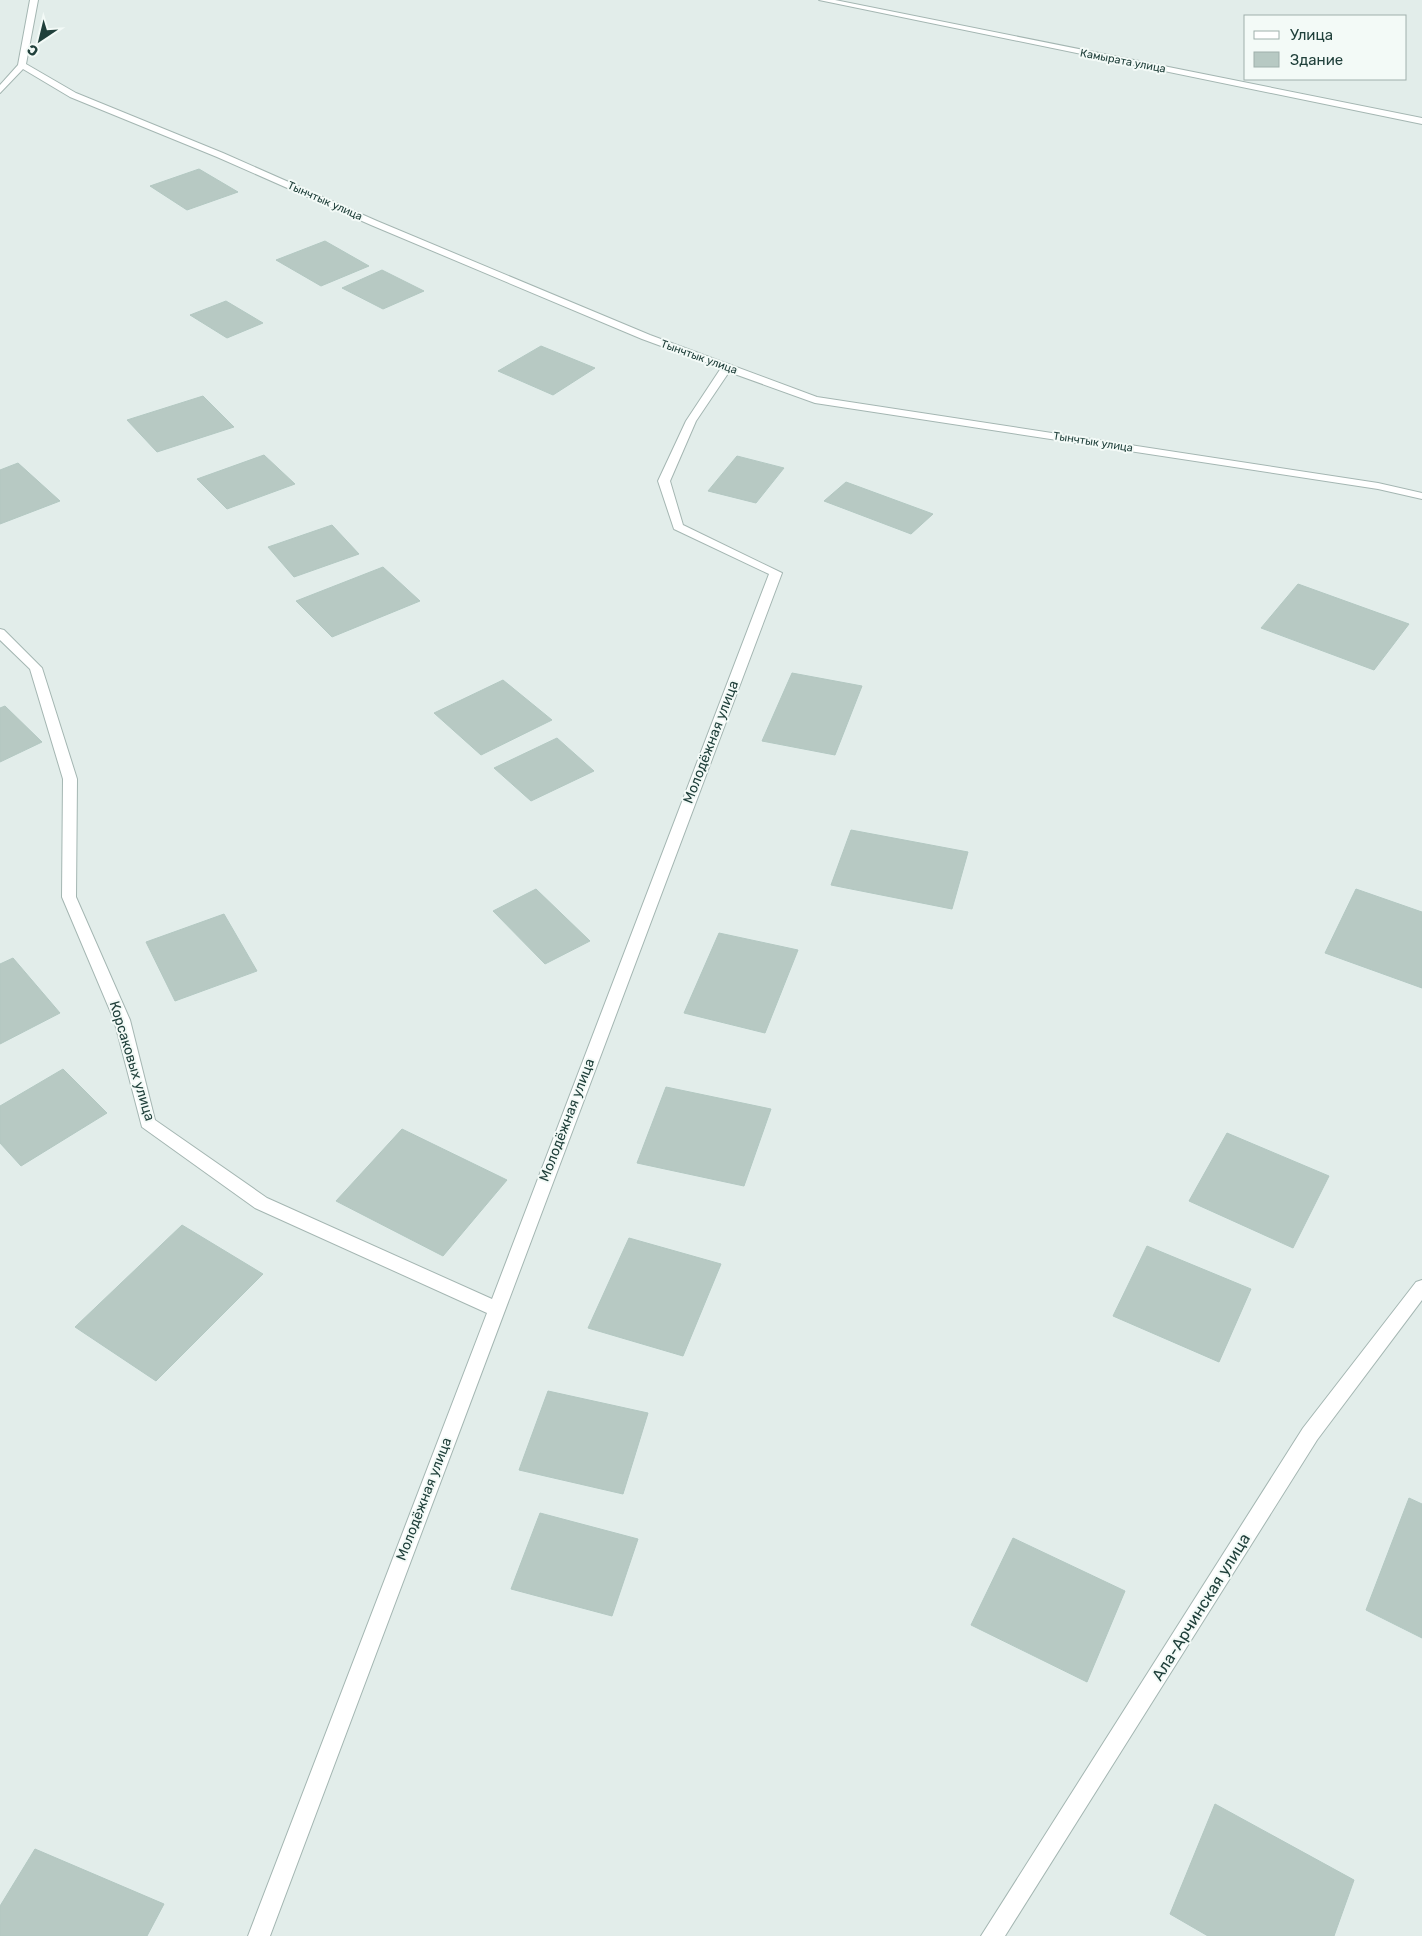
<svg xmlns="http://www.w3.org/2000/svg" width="1422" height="1936" viewBox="0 0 1422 1936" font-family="Rubik,sans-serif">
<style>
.building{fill:#b7c9c3;stroke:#b3c8c2}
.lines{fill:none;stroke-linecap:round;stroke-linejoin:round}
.minor-casing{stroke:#a4b6b2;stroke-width:2}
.minor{fill:#fff;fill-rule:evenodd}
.labels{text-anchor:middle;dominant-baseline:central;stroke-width:4;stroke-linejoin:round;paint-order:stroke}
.far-street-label{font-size:11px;fill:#20403b;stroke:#f3faf7}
.street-label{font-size:14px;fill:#20403b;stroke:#f3faf7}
.near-street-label{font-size:16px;fill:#20403b;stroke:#f3faf7}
</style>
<rect width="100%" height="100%" fill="#e2edea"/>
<g class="building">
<polygon points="199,169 238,192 187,210 150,186"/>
<polygon points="325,241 369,266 321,286 276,260"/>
<polygon points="382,270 424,291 383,309 342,288"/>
<polygon points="226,301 263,323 227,338 190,315"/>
<polygon points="541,346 595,368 553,395 498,371"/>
<polygon points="203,396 234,427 157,452 127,420"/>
<polygon points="264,455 295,484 227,509 197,479"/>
<polygon points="737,456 784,468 756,503 708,491"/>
<polygon points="18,463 60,501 0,524 0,470"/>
<polygon points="846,482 933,514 911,534 824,501"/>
<polygon points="332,525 359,554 294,577 268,547"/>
<polygon points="383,567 420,601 332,637 296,601"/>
<polygon points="1298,584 1409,624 1374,670 1261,628"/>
<polygon points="792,673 862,686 835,755 762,741"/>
<polygon points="503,680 552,720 481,755 434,713"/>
<polygon points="5,706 42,742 0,762 0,708"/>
<polygon points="557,738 594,771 531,801 494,768"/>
<polygon points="851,830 968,852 952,909 831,885"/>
<polygon points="536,889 590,941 545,964 493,911"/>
<polygon points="1356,889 1422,912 1422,988 1325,953"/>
<polygon points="224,914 257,971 175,1001 146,942"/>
<polygon points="719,933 798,950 765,1033 684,1013"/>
<polygon points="13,958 60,1013 0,1044 0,964"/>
<polygon points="63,1069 107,1113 21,1166 0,1143 0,1106"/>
<polygon points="666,1087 771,1109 744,1186 637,1163"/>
<polygon points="402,1129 507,1180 443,1256 336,1201"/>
<polygon points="1227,1133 1329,1176 1293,1248 1189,1201"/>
<polygon points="182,1225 263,1274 156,1381 75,1327"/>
<polygon points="629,1238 721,1264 683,1356 588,1328"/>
<polygon points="1147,1246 1251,1289 1219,1362 1113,1316"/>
<polygon points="548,1391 648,1413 623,1494 519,1470"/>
<polygon points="1409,1498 1422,1504 1422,1638 1366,1610"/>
<polygon points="540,1513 638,1539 612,1616 511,1589"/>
<polygon points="1013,1538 1125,1591 1087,1682 971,1625"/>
<polygon points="1215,1804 1354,1880 1334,1936 1208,1936 1170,1914"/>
<polygon points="35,1849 164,1904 147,1936 0,1936 0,1906"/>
</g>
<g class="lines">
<g class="minor-casing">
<g id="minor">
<polygon points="30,0 38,0 26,64 76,93 223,153 377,221 650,335 817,397 1378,483 1422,493 1422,499 1378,489 815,403 729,372 696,421 670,481 683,525 782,573 270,1936 248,1936 487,1313 255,1208 142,1127 114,1020 62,897 63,779 30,669 0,640 0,629 4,630 42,668 77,779 76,897 130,1020 155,1120 267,1198 492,1299 769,574 674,529 658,481 686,421 721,368 642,339 371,225 217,157 70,97 23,69 0,93 0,85 18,65"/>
<polygon points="819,0 835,0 1422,118 1422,124"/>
<polygon points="1422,1280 1422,1300 1317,1440 1005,1936 981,1936 1303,1428 1416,1282"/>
</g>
</g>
<use href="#minor" class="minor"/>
</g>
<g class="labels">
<g class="far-street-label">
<text transform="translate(1123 61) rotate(11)">Камырата улица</text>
<text transform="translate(325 201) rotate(24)">Тынчтык улица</text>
<text transform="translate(699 357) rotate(20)">Тынчтык улица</text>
<text transform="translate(1093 442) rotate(9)">Тынчтык улица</text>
</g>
<g class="street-label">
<text transform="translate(711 742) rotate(-69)">Молодёжная улица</text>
<text transform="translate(132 1061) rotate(73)">Корсаковых улица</text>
<text transform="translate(567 1120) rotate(-69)">Молодёжная улица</text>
<text transform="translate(424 1499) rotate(-69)">Молодёжная улица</text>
</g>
<g class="near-street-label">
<text transform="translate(1201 1607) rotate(-58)">Ала-Арчинская улица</text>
</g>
</g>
<rect x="1244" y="15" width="162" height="65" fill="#f3faf7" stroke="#9fb0ac"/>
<rect x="1254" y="31" width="25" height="8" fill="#ffffff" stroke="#9fb0ac"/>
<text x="1290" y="40" font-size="15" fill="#20403b">Улица</text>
<rect x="1254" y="52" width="25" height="15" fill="#b7c9c3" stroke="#9fb0ac"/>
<text x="1290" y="65" font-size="15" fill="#20403b">Здание</text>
<g transform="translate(40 40) rotate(215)" stroke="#f3faf7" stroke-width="4" paint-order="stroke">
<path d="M0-4L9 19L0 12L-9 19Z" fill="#20403b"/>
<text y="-8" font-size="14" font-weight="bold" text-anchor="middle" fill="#20403b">С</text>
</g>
</svg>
